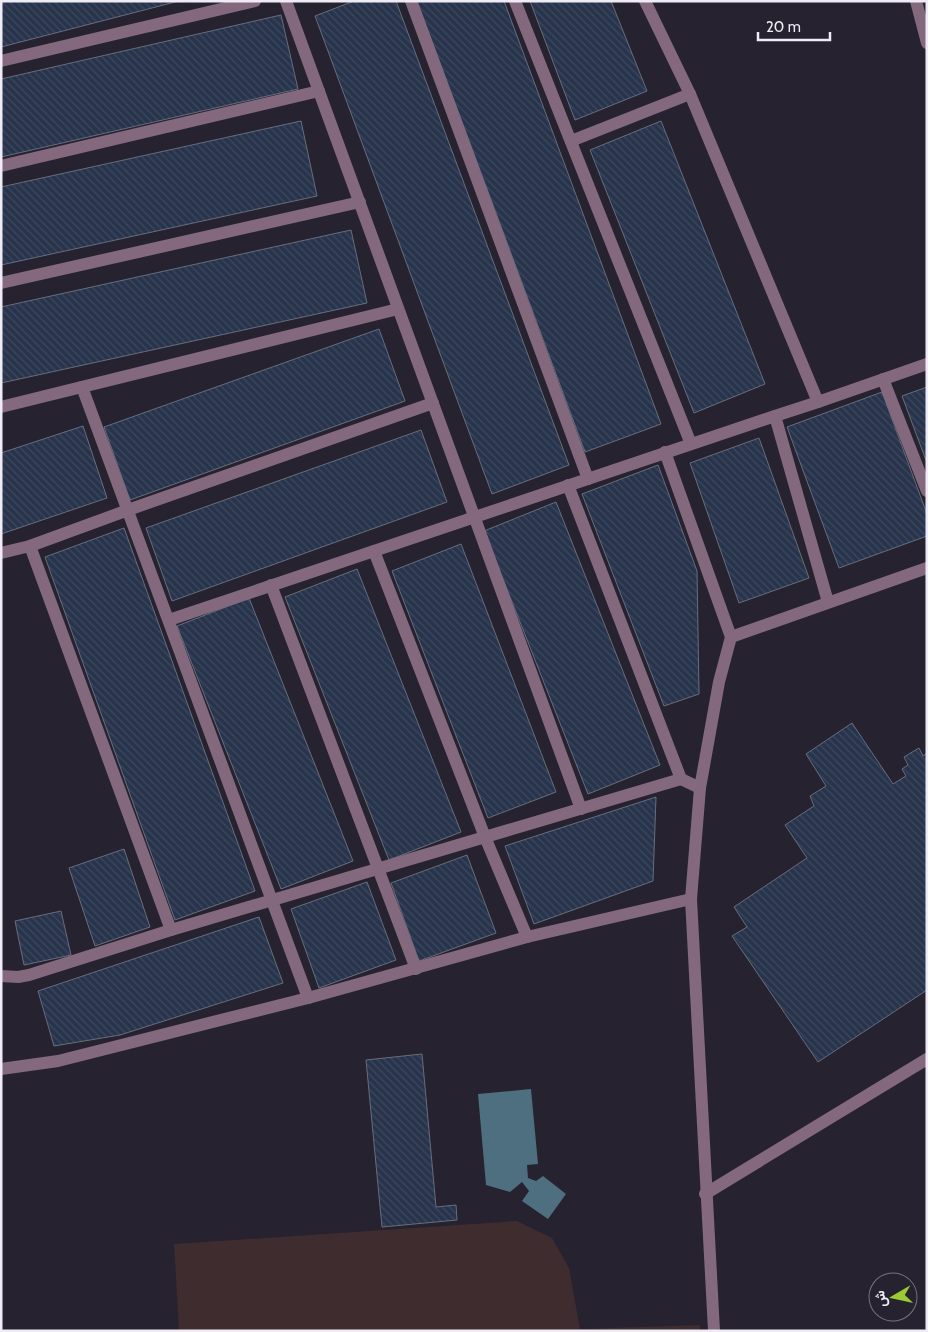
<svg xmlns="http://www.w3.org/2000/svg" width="928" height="1332" viewBox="0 0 928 1332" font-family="Cabin,Vazirmatn,sans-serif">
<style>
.garden{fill:#3e2c2f}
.water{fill:#4e6f7f}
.building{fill:url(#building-back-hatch);stroke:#666e7e}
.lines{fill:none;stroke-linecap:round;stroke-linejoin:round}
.minor{stroke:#83687e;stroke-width:12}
</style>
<defs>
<pattern id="building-back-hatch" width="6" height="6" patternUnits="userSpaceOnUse" patternTransform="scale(1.25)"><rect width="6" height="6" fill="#28344c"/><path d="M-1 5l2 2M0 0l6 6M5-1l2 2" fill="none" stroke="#3d485e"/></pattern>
</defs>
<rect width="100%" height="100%" fill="#262230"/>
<polygon class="garden" points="517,1221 552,1238 569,1268 580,1329 700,1325 700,1331 179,1331 174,1244"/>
<polygon class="water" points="531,1089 538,1164 527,1165 528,1178 536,1181 543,1176 566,1194 548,1219 522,1201 529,1191 522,1182 510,1192 486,1185 478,1094"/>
<g class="building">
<polygon points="1,1 179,1 1,47"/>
<polygon points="354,1 396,1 569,465 492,494 315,16"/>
<polygon points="417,1 504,1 661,424 585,452"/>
<polygon points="530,1 611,1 647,91 575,120"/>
<polygon points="281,15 298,89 1,157 1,79"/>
<polygon points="301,121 317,196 1,265 1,187"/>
<polygon points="661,121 765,384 694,413 590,150"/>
<polygon points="351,230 367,303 1,383 1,307"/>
<polygon points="379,329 405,401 130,500 104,427"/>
<polygon points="927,387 927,463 902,396"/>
<polygon points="882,392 927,514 927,536 839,568 787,427"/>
<polygon points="83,426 107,498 1,534 1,453"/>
<polygon points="421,430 447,502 172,601 146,528"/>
<polygon points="759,438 809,578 739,603 690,463"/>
<polygon points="658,465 697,571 699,694 664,706 582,494"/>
<polygon points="556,502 660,765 588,794 484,531"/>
<polygon points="124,528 255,891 175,920 45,557"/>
<polygon points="461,544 556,792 488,818 392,571"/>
<polygon points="357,569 461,832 389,860 285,597"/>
<polygon points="249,598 353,861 281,889 177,626"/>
<polygon points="852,723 893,784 906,776 902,769 908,765 904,757 919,748 923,756 927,753 927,990 818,1062 732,936 747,927 734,907 807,858 785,825 814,806 810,796 826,786 806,754"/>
<polygon points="656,797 653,881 534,924 505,846"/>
<polygon points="124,849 150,927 95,946 69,868"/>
<polygon points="467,855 496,933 419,961 391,883"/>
<polygon points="367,882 396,960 319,988 291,909"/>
<polygon points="61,911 71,955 24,965 15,921"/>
<polygon points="259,917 283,983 120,1035 54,1046 38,991"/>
<polygon points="422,1054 436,1207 456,1205 457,1220 382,1227 366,1060"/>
</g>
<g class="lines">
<g class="minor">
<polyline points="286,1 581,809"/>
<polyline points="411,1 588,479"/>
<polyline points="515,1 691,444"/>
<polyline points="645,1 690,94 818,402"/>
<polyline points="916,1 927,43"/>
<polyline points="1,61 255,1"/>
<polyline points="571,141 690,94"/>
<polyline points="1,166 319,91"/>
<polyline points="1,283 360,202"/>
<polyline points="883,379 927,491"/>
<polyline points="82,387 308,998"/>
<polyline points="1,407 398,309"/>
<polyline points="775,416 828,602"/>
<polyline points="665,452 731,637 719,682 700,788 691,899 714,1331"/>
<polyline points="568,485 681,779 700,788"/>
<polyline points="30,546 171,930"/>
<polyline points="374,551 485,837 527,937"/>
<polyline points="1,553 30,546 128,510 433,403"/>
<polyline points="271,585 416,969"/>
<polyline points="169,620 775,416 818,402 927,364"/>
<polyline points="731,637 927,568"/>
<polyline points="1,976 18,977 29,975 171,930 681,779"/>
<polyline points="1,1069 58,1061 308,998 527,937 691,899"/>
<polyline points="705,1194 927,1059"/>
</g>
</g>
<rect width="928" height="1332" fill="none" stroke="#efecf6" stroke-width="5"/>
<g transform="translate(893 1297) rotate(261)"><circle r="24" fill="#262230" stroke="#76737f"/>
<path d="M0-4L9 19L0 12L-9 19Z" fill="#9bcb33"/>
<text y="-8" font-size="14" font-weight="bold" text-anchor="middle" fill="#efecf6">ش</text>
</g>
<path d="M758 32v8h72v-8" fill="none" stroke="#efecf6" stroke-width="2.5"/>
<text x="766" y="32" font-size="15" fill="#efecf6" stroke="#262230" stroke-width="4" paint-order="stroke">20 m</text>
</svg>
